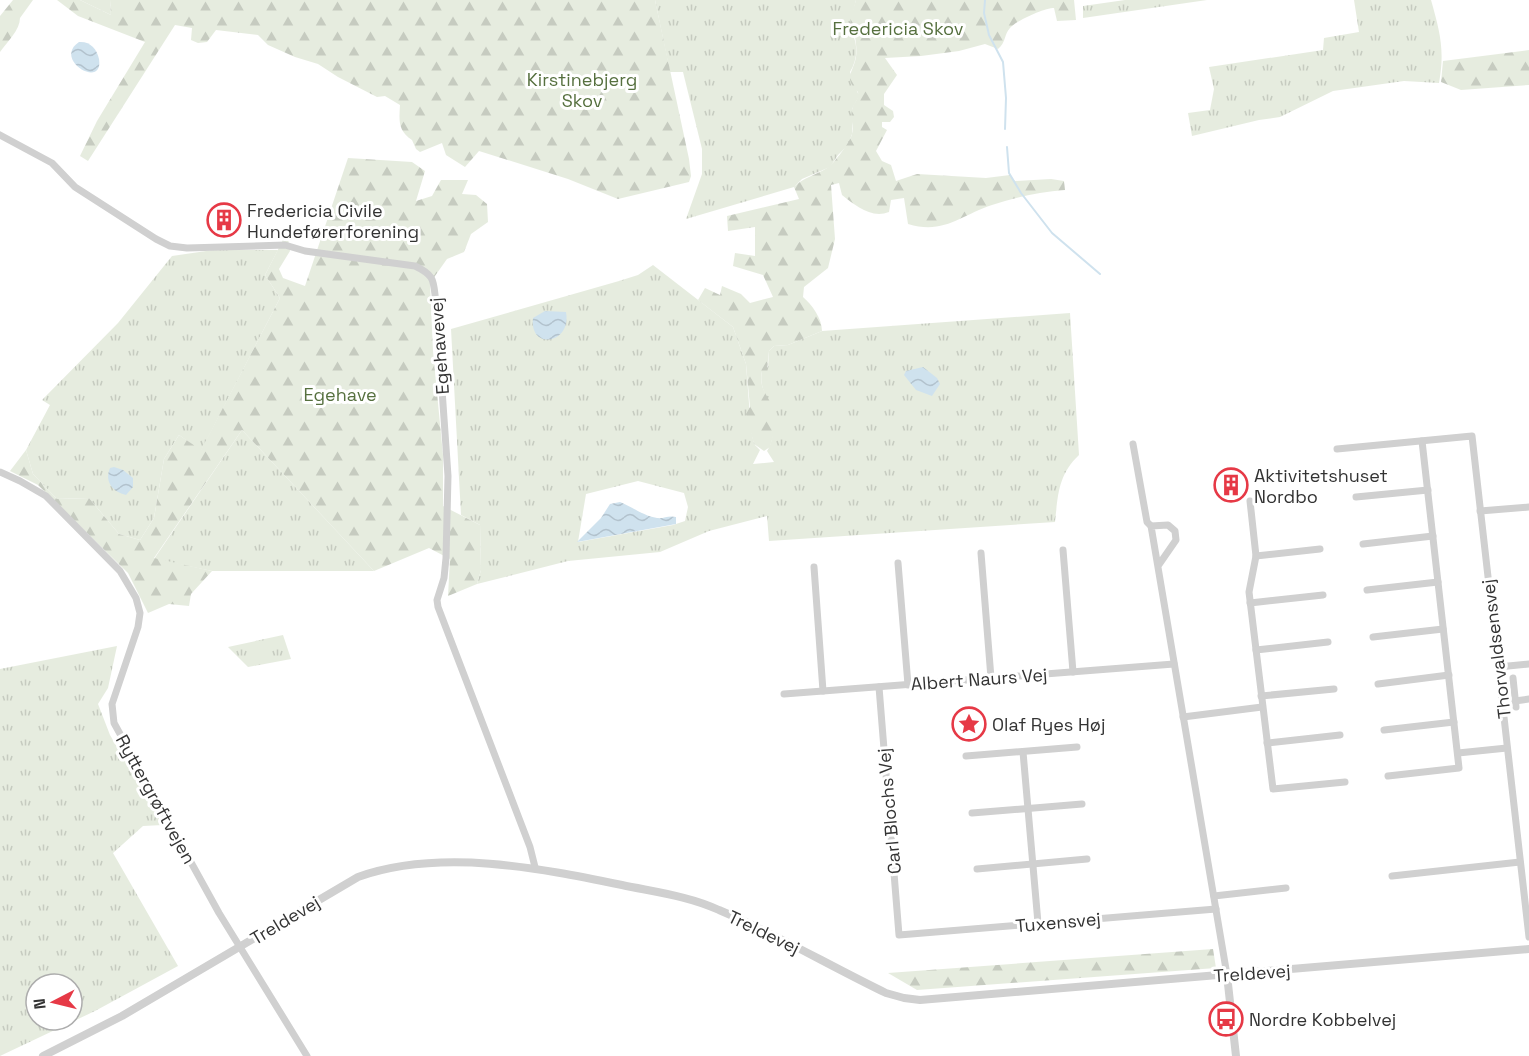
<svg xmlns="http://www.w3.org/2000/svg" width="1529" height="1056" viewBox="0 0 1529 1056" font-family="'Space Grotesk',sans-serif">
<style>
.grass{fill:url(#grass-tufts);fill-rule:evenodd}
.forest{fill:url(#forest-firs)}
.water{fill:url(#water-waves)}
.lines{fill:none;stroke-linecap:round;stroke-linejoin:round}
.stream{stroke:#cfe2ee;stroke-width:2}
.minor{stroke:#d0d0d0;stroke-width:7}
.tertiary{stroke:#d0d0d0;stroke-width:8}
.labels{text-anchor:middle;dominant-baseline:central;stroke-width:6;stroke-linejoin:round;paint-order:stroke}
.park-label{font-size:18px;fill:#56703f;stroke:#fff}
.poi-label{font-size:18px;fill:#333;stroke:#fff;text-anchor:start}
.street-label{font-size:18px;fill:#333;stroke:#fff}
</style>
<defs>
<pattern id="grass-tufts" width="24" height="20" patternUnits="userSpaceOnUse" patternTransform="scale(1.5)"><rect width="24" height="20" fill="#e6ecdf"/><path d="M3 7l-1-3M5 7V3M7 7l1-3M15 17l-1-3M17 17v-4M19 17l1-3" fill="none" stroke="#c6cbc0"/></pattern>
<pattern id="forest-firs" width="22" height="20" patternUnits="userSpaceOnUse" patternTransform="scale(1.5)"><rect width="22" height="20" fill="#e6ecdf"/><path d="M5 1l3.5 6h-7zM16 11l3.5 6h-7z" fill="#c6cbc0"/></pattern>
<pattern id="water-waves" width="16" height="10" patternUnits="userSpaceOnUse" patternTransform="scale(1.5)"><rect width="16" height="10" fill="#cfe2ee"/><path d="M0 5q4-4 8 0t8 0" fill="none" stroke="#b2c2cd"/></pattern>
</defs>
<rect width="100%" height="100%" fill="#fff"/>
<g class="grass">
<polygon points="80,0 110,0 111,15"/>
<path d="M655 0H856L849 29C859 41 858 59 850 72L859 96 852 109V134L848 145 838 155 830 167 802 179 794 187 686 219 702 174V149L683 72H670Z"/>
<polygon points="1125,0 1207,0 1083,18 1083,6"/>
<path d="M1354 0H1431C1440 32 1445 50 1439 83L1404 81 1333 91 1280 117 1259 120 1192 136 1188 113 1210 110 1214 89 1209 67 1323 50 1324 38 1359 32Z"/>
<polygon points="213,250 278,250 265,275 280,298 201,451 179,435 164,459 154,518 140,540 119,534 89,498 57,499 33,474 26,450 50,405 42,400 118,323 172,256"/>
<path d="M653 265 733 327 746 364 751 430 754 444 760 450 753 464 774 462 767 451C771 445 772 439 773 432 779 403 757 396 762 371L768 367 769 351 774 346 788 345 822 331 1070 313 1079 455C1058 475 1058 495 1055 522L769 541 767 516 709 531 660 552 568 561 477 584 481 570 480 525 461 515 451 329 619 281 638 275ZM638 481 684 493 688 507 685 521 673 525 578 542 586 494Z"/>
<polygon points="242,430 374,571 212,571 154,559"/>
<polygon points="283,635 291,659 248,667 228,647"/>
<path d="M117 646 108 688 98 704 110 735 163 825 143 826 113 853 178 966 95 1011 0 1056V669ZM36 984H72V1020H36Z"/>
</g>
<g class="forest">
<path d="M13 0H33L20 18C20 30 7 42 0 52V16Z"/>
<path d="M57 0H80L111 15 110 0H655L689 159 691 176 689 182 618 199 568 179 479 151 465 167 446 155 442 143 420 152 416 149 412 140C398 131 399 121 400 105L385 96 377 97 338 77 318 64 295 57 268 45 258 35 216 30 207 42 198 43 191 40 192 28 175 25 88 161 80 156 97 121 145 42 78 16Z"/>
<path d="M856 0H1074L1076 20 1057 21 1054 8C1045 8 1017 20 1010 28 1004 34 1006 43 998 49L985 44 959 51 921 56 885 58 897 75 884 94V105L893 111 894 117 890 122H882V127L887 130 876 151 882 161 891 165 896 181 917 174 986 178 1010 175 1015 181 1051 179 1064 181 1065 190C1039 192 1016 197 992 205 961 215 944 235 908 224L904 198 891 200 889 212C871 219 855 205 842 195L839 183 831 185 835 239 828 268 804 287 803 297C812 305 822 318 822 331L788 345 774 346 769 351 767 371H762C758 391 770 395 774 413 777 424 773 437 770 447L764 451 754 444 746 414 750 407 746 364 733 327 698 300 705 288 720 295 722 286 741 294 750 303 773 297 763 275 733 266 735 253 755 256V227L728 231 727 216 799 199 794 187C804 177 816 175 827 168 833 165 851 141 852 134 854 126 850 117 852 110 853 103 859 100 858 92 843 78 853 73 856 57 857 50 856 43 855 37 845 29 853 11 856 0Z"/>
<polygon points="1529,50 1529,85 1461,90 1441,82 1443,61"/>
<polygon points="348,158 412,162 425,171 416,201 432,196 441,180 468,180 462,194 476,195 487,204 488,222 471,234 464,252 447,259 430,283 433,351 443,455 443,506 480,525 481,570 477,584 448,596 450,559 429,548 374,571 242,430 154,558 212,571 191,594 189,606 169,604 148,613 128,573 38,485 10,471 26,450 33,474 57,499 89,498 119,534 140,540 154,518 164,459 179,435 201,450 280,298 265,275 287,232 290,251 279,269 283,278 305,286"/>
<polygon points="1213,949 1216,968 917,990 888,973"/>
</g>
<g class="water">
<path d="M79 42C90 41 97 49 99 59 104 90 52 60 79 42Z"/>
<path d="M545 311 566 312C572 344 529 351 533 318Z"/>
<polygon points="923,367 937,378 940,384 932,396 916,390 904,375 906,371"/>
<path d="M114 467 123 470 133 478V487L126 495C113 492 104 482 110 468Z"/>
<path d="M620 502C632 507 644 516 657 518 664 519 668 515 676 517V524L577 542 601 518 610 504Z"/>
</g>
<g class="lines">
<g class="stream">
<polyline points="985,0 984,13 989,35 1003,62 1006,98 1005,129"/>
<polyline points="1007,147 1009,173 1021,193 1052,233 1100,274"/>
</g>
<g class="minor">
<path d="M0 135 52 163 75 187 156 239 170 246 187 248 285 245 305 251 415 266C436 276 433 281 436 303L448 476 446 558 444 578 437 600 438 607 530 847 535 867"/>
<polyline points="1133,444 1147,522 1151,526"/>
<polyline points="1337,449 1472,436 1529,937"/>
<polyline points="0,472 20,481 46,496 120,571 136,598 140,613 138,627 112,704 114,723 219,913 307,1056"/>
<polyline points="1356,497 1428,490"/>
<polyline points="1250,501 1256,556"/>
<polyline points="1480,511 1529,507"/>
<polyline points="1363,544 1433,536"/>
<polyline points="1320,549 1256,556 1249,592 1273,789 1345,782"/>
<polyline points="1063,550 1073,672"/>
<polyline points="981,553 991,678"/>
<polyline points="898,563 908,685"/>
<polyline points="1158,566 1176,540 1175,531 1168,525 1151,526 1227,975"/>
<polyline points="814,567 823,691"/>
<polyline points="1367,590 1438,582"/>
<polyline points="1250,603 1323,595"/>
<polyline points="1373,637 1443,629"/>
<polyline points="1256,650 1328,642"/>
<polyline points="1498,667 1529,664"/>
<polyline points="1513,678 1516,707"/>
<polyline points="1378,684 1449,675"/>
<polyline points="879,687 899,935 1216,909"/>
<polyline points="784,694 1174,664"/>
<polyline points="1261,696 1334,689"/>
<polyline points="1515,701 1529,699"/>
<polyline points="1183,717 1262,707"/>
<polyline points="1384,730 1454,722"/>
<polyline points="1267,743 1340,735"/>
<polyline points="1023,752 1038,923"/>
<polyline points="1458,753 1507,748"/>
<polyline points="966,756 1077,747"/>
<polyline points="1388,776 1459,768 1422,441"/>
<polyline points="972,813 1082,804"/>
<polyline points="977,869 1087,859"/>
<polyline points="1392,876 1520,862"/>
<polyline points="1214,896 1286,888"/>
</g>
<g class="tertiary">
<polyline points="1227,975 1236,1056"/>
<path d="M43 1056 122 1016 358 877C440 848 539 868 622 885 655 892 689 896 719 910 776 934 830 966 886 993L904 998 920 1000 1529 949"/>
</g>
</g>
<defs>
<g id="building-ring" transform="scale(1.725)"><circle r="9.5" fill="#fff" stroke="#e63946" stroke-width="1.5"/><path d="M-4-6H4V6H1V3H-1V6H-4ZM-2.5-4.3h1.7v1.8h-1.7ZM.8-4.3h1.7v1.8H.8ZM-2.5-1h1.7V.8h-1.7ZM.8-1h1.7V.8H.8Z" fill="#e63946"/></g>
<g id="sight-ring" transform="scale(1.725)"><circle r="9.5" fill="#fff" stroke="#e63946" stroke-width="1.5"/><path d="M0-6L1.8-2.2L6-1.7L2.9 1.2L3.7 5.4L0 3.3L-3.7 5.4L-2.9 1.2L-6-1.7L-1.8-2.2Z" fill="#e63946"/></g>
<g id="bus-ring" transform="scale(1.725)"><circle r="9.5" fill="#fff" stroke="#e63946" stroke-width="1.5"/><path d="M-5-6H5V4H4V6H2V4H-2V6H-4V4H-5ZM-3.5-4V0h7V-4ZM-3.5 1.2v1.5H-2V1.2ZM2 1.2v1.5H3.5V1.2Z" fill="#e63946"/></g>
</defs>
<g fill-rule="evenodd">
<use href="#building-ring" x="224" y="220"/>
<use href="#building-ring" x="1231" y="485"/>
<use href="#sight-ring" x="969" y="724"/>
<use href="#bus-ring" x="1226" y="1019"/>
</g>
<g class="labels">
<g class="park-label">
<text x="898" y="28">Fredericia Skov</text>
<text x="582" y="79">Kirstinebjerg<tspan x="582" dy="21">Skov</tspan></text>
<text x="340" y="394">Egehave</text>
</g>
<g class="poi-label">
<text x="247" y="210">Fredericia Civile<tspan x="247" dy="21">Hundeførerforening</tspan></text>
<text x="1254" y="475">Aktivitetshuset<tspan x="1254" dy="21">Nordbo</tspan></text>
<text x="992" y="724">Olaf Ryes Høj</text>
<text x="1249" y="1019">Nordre Kobbelvej</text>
</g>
<g class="street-label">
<text transform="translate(439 346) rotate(-94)">Egehavevej</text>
<text transform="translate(1496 649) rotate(-97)">Thorvaldsensvej</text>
<text transform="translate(979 679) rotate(-4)">Albert Naurs Vej</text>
<text transform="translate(156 799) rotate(61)">Ryttergrøftvejen</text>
<text transform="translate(889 811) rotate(-95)">Carl Blochs Vej</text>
<text transform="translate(285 920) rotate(-31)">Treldevej</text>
<text transform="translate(1058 922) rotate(-5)">Tuxensvej</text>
<text transform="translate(764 932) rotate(26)">Treldevej</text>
<text transform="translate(1252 973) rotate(-4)">Treldevej</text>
</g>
</g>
<g transform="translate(54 1002) rotate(263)"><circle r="28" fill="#ffffff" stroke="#adadad" stroke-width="1.5"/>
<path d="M0-4.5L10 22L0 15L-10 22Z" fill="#e63946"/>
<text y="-9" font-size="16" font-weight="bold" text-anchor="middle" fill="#333333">N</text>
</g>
</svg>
